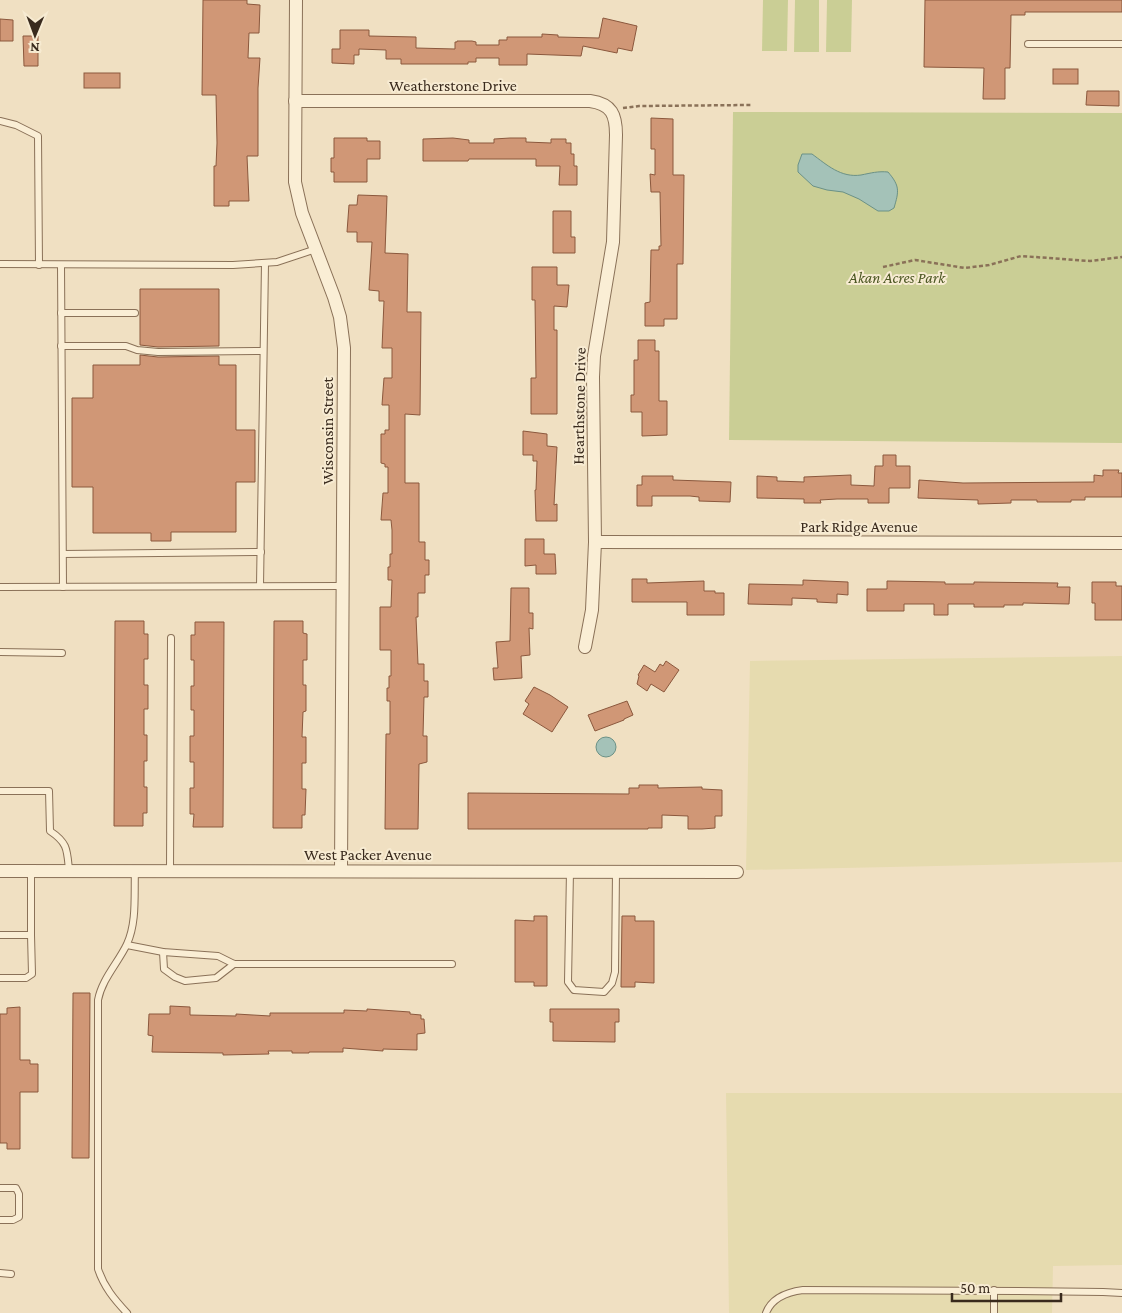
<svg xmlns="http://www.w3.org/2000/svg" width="1122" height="1313" viewBox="0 0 1122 1313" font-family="'Crimson Pro',serif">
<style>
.farmland{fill:#e6dbaf}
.green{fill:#cace95}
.water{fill:#a4c2b8;stroke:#6b9186}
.building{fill:#d09776;stroke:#8b583d}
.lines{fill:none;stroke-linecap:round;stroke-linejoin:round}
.lane-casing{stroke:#8a7158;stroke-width:8}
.street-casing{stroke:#8a7158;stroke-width:14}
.path{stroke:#8a7158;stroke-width:2.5;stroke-dasharray:4 2.5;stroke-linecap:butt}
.lane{stroke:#faeed5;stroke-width:6}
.street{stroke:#faeed5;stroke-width:12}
.labels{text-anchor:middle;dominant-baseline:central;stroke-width:4;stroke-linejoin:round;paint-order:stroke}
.street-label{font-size:16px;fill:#392a1d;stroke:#f7ebd2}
.park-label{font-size:16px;font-style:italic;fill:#4c5723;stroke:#f7ebd2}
</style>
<rect width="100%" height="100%" fill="#f0e0c2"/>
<g class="farmland">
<polygon points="1122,656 1122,862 746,870 750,661"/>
<polygon points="726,1093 1122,1093 1122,1265 1053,1266 1052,1313 729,1313"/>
</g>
<g class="green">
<polygon points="763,0 788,0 787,51 762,51"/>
<polygon points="795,0 819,0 819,52 794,52"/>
<polygon points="827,0 852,0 851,52 826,52"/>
<polygon points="733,112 1122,113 1122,443 729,440"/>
</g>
<g class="water">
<path d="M802 154H812C827 165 841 178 861 175 871 173 878 171 888 172 900 186 899 191 894 208L889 211H878L859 199 843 192 827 190 813 186 798 172V165Z"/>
<circle cx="606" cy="747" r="10"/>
</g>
<g class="building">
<polygon points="203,0 247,0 247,4 260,5 259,33 249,33 248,58 260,58 258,88 258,156 247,156 249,201 229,201 229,206 214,206 214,166 216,166 217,143 216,95 202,95"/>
<polygon points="925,0 1122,0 1122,12 1025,12 1025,15 1011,15 1010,68 1005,68 1005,99 983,99 984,68 924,67"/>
<polygon points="603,18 637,26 632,51 618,48 617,53 583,46 581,56 527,54 527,65 499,65 499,58 476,58 476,62 468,62 468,64 401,64 401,59 386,59 386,50 359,49 359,55 354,55 354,64 332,63 332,49 340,49 340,30 369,30 369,36 416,37 416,48 455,49 455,42 457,42 457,41 472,41 476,42 476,45 499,45 499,40 507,40 507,37 542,37 542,34 558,35 558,37 599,38"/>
<polygon points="0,19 13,20 13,41 0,41"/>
<polygon points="23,36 38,36 38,66 24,66"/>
<rect x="1053" y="69" width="25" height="15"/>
<rect x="84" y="73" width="36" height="15"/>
<polygon points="1087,91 1119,91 1119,106 1086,105"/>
<polygon points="651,118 673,119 673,175 684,175 683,264 677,264 677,319 664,319 664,326 645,326 645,303 650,302 651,250 659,250 659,246 661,246 660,192 651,192 650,174 655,175 655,149 651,149"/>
<polygon points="334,138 367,138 367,141 380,141 380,159 367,159 367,182 334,182 334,172 331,172 331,158 334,158"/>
<polygon points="453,138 469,140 469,143 494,143 494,139 510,138 526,138 526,142 551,143 551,139 566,139 566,143 571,143 571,154 574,154 574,166 577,166 577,185 559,185 560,166 536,166 536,159 469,159 468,161 423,161 423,139"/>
<polygon points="358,195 387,196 385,253 408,254 407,312 421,312 420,415 405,414 405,483 419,483 419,542 425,542 425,560 429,560 429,575 425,575 425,593 418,593 418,617 416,617 418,664 424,664 424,681 428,681 428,697 424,697 423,736 427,736 427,762 419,764 418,829 385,829 386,734 390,734 390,701 387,701 387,688 389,688 389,676 391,676 391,650 380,650 380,607 391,607 392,580 388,580 388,567 390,567 390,554 392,554 392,530 391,520 381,520 383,493 388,493 388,467 385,467 385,464 381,463 381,434 385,434 385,430 389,430 389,405 382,405 383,391 384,378 392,378 392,348 382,348 384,301 379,301 379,291 369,290 372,242 357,242 357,232 347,232 349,205 357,205"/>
<polygon points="553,211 571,211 571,237 575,237 575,253 553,253"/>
<polygon points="532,267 557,267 557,285 569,285 567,307 554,306 554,330 557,330 557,414 531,414 531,378 536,378 535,300 532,300"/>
<polygon points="140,289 219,289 219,346 158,347 140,345"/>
<polygon points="638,340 655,340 655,351 659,351 659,401 667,401 667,435 642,436 642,412 631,412 631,395 634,395 634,360 638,360"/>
<polygon points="140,355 158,357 219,356 219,365 236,365 236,430 255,430 255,482 236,482 236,532 171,532 171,541 151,541 151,533 93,533 93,487 72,487 72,398 93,398 93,365 140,365"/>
<polygon points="523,431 547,434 547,446 557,447 554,505 557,504 557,521 536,521 535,490 536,490 537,461 533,461 533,455 523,455"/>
<polygon points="883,455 896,455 896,466 910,466 910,488 889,488 889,503 868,503 868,499 837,499 820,500 821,503 804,503 804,499 757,498 757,476 777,477 777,481 804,482 804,477 851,475 851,485 874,486 875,466 883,466"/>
<polygon points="1103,470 1119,470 1118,473 1122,473 1122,497 1085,497 1085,500 1071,500 1071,502 1037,502 1037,500 1011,500 1011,503 978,504 978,500 918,498 919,480 963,483 1094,482 1094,475 1103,476"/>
<polygon points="642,476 673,476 673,480 731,482 730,502 699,501 699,497 690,496 652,496 652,506 637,506 637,485 642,485"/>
<polygon points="525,539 544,539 544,554 555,554 556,574 536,574 536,565 525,566"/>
<polygon points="632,579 647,579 647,583 704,581 704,591 715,591 715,593 724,593 724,615 687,615 687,602 632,602"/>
<polygon points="803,580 848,582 848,595 837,594 837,603 817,602 817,599 792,598 792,605 748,604 749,584 803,585"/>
<polygon points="887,581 945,582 945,584 974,584 974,582 1058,583 1057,587 1070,587 1069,604 1023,603 1023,605 1004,605 1004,607 974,607 974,604 948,604 948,615 934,615 934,604 904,604 904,611 867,611 867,589 887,589"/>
<polygon points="1092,582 1116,582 1116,586 1122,586 1122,620 1095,620 1095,603 1092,603"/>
<polygon points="511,588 529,588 529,613 533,613 533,629 529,628 530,655 521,656 522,678 494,680 493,668 498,668 496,642 510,641"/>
<polygon points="115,621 144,621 144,634 148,634 148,659 144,659 144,685 148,685 148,709 144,709 144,735 147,735 147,761 144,761 144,787 147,787 147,813 143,813 143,826 114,826"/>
<polygon points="274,621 303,621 303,633 307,634 307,660 303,660 303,685 306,685 306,711 303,712 302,737 306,737 306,763 302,763 302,789 306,789 305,815 302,815 302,828 273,828"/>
<polygon points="195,622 224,622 223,827 193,827 194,814 190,814 190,788 194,788 194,762 190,762 190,736 194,736 194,710 191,710 191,686 194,686 194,660 191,660 191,635 195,635"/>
<polygon points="666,661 679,670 664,692 651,684 647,691 637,684 639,676 638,675 644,665 655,672 660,664 663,666"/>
<polygon points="534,687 550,695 568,707 552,732 523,714 529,704 525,701"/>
<polygon points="627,701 633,715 624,719 624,720 595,731 588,715"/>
<polygon points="639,785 658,785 658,788 702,787 702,789 722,790 722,816 715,816 715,828 702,829 688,829 688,816 662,815 662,828 648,828 648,829 468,829 468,793 629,794 629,788 639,788"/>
<polygon points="534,916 547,916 547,986 534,986 534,982 515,982 515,920 534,921"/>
<polygon points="622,916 635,916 635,921 654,921 654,983 635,982 635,987 621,987"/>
<polygon points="73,993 90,993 89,1158 72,1158"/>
<polygon points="170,1006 190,1007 190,1015 236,1016 236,1014 270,1016 270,1013 344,1013 344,1010 367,1011 367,1009 410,1012 410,1014 421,1015 421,1019 424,1019 425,1033 417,1034 417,1050 383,1049 383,1051 343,1048 343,1052 309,1052 309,1053 292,1053 292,1051 268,1051 269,1054 223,1055 223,1053 152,1052 153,1036 148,1035 149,1014 170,1014"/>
<polygon points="20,1007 20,1060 30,1060 30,1064 38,1064 38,1092 20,1092 20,1149 7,1149 7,1143 0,1143 0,1014 7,1014 7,1008"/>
<polygon points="550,1009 619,1009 619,1022 615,1022 615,1042 553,1041 553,1022 550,1022"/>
</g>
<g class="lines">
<g class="lane-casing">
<g id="lane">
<polyline points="1028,44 1122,44"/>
<polyline points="0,121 16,125 38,136 39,265"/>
<polyline points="0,264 233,265 277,262 316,249"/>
<polyline points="61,265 63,587"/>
<polyline points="61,313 135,313"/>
<polyline points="61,346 126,346 137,350 158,352 263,351"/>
<polyline points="63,554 261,552"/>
<polyline points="260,586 265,263"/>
<polyline points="0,587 343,586"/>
<polyline points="0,652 62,653"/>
<path d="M0 791H49L50 831C68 843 67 850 69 870"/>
<polyline points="170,871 171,638"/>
<polyline points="570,871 568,982 574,990 604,992 612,983 615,972 616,871"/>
<polyline points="0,935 31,935 31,870"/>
<polyline points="127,945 163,952 218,956 234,964 452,964"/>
<polyline points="163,952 164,969 175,977 185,981 216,978 234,964"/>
<polyline points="0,978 26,978 32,974 31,935"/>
<polyline points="0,1188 16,1188 19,1194 19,1217 13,1220 0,1220"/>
<polyline points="0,1273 11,1274"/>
<polyline points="994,1290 994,1313"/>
<path d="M127 1313C114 1299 104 1287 98 1269V1000C102 979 118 963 127 944 137 922 134 895 135 870"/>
<path d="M766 1313C772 1297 788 1292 803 1290L1018 1291 1103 1292 1122 1293"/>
</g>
</g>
<g class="street-casing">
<g id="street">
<polyline points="296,0 295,182 302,213 334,297 340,317 344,348 341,871"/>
<path d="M295 101H590C612 104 616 115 616 135L613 242 594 356 593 377 595 542 592 610 585 647"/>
<polyline points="595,542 1122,543"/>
<polyline points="0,871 737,872"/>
</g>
</g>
<g class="path">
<polyline points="623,108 639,106 751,105"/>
<polyline points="883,267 915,260 965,268 989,265 1021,256 1090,261 1122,257"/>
</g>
<use href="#lane" class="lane"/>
<use href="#street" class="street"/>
</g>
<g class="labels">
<g class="street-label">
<text x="453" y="85">Weatherstone Drive</text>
<text transform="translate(579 406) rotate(-89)">Hearthstone Drive</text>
<text transform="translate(327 431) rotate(-90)">Wisconsin Street</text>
<text x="859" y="526">Park Ridge Avenue</text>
<text x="368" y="854">West Packer Avenue</text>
</g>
<g class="park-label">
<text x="897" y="277">Akan Acres Park</text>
</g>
</g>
<g transform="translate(35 35) rotate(181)" stroke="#f7ebd2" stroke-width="4" paint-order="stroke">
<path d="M0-4L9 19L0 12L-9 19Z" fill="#392a1d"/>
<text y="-8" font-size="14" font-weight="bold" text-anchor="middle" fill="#392a1d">N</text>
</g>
<path d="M952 1293v8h109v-8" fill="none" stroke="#392a1d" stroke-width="2.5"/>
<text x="960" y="1293" font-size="15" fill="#392a1d" stroke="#f7ebd2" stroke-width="4" paint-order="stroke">50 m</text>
</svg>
